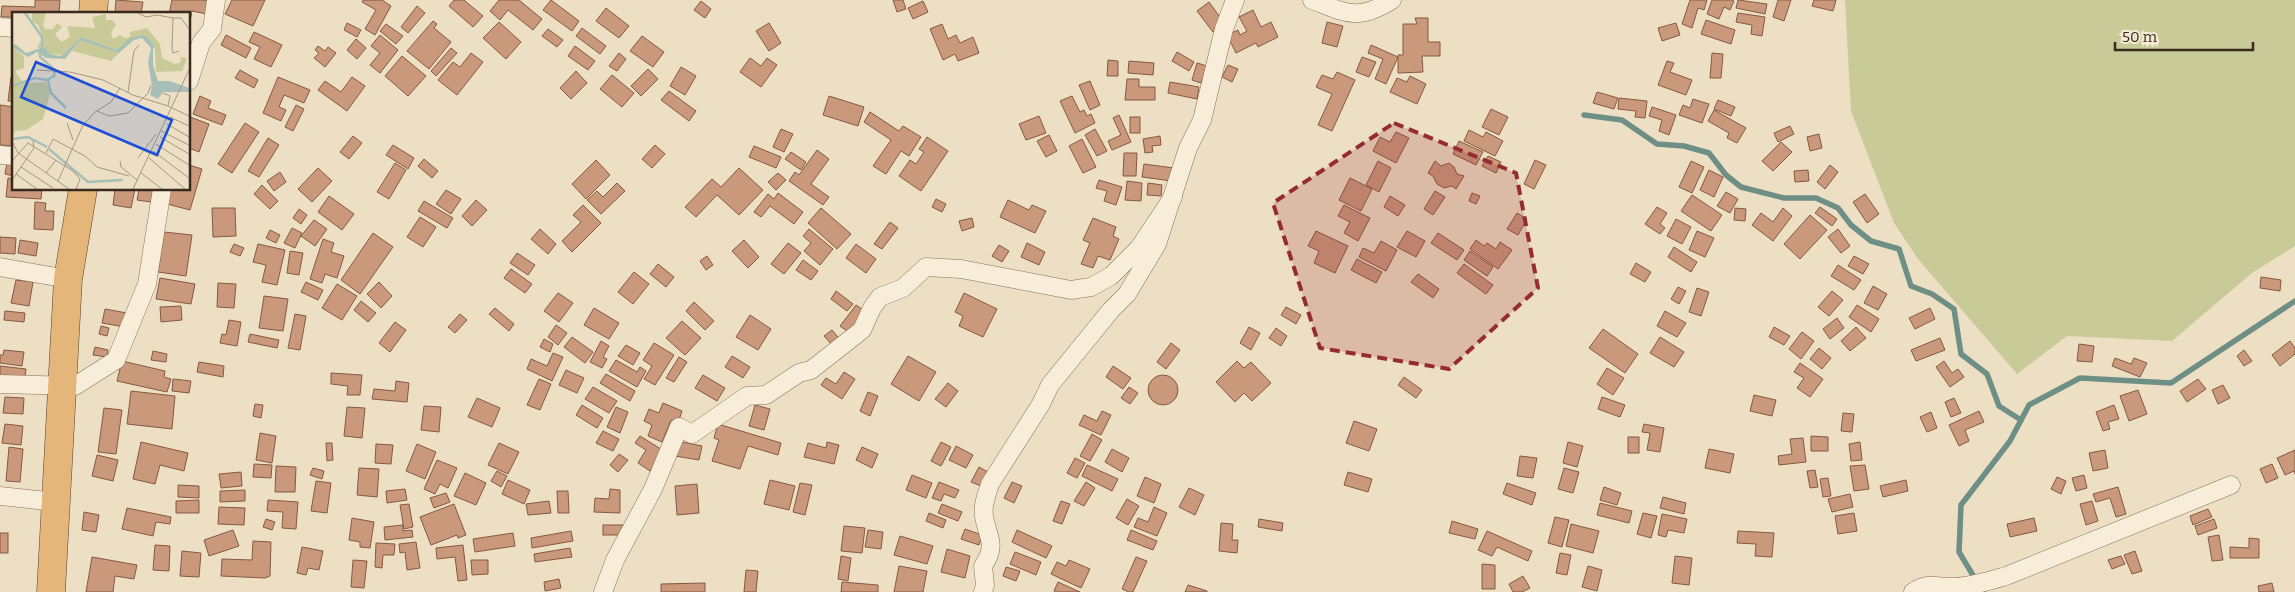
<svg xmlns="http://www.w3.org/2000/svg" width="2295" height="592" viewBox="0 0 2295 592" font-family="Bitter,serif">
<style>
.green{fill:#c8cb98}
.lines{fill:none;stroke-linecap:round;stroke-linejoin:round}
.stream{stroke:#6d8f85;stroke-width:5.5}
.building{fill:#ca987b;stroke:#865941}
.minor-casing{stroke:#88715b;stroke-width:19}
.trunk-casing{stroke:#553f2f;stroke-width:29}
.minor{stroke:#f8edd8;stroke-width:18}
.trunk{stroke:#e4b67a;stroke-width:28}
.marked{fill:#952c32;fill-opacity:0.2;stroke:#952c32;stroke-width:4;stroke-dasharray:10 6;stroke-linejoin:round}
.inset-river{fill:none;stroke:#a6c0b7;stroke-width:2.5}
.inset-road{fill:none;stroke:#a59782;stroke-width:1}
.view{fill:#1d4ed8;fill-opacity:0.15;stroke:#1d4ed8;stroke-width:2.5}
.inset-edge{fill:none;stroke:#382a1f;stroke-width:2.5}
</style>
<rect width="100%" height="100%" fill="#eddfc4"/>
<polygon class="green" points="1845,0 2295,0 2295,246 2252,273 2172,341 2067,336 2017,374 1918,259 1894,223 1851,111"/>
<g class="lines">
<g class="stream">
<polyline points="1584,115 1622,120 1657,144 1684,146 1709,153 1726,175 1741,187 1784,198 1816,198 1838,208 1851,225 1871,241 1899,249 1911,286 1932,294 1954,309 1961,354 1987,374 1999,406 2021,420"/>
<polyline points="1983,592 1959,552 1961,505 2010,441 2029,405 2080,378 2171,383 2295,301"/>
</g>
</g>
<g class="building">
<polygon points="35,0 60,0 59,14 14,14 14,17 1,17 2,6 35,7"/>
<polygon points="116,0 143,2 141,14 115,12"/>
<polygon points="172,0 203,0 209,1 207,14 192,11 189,26 189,14 169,14"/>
<polygon points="232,0 265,0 253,26 225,14"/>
<polygon points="363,0 382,0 391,6 375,35 365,29 376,10 362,2"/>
<polygon points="454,0 464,0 483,16 473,27 449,6"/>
<polygon points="499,0 519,0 542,19 533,30 508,10 500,20 490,11"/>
<polygon points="551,0 579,21 572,31 543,10"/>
<polygon points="893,0 903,0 906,9 897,12"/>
<polygon points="1690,0 1707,0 1704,10 1698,8 1692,28 1682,24"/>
<polygon points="1712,0 1732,0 1734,1 1730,10 1724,7 1719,19 1707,14"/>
<polygon points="1738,0 1767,4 1765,14 1736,8"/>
<polygon points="1778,0 1791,0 1784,21 1773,17"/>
<polygon points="1814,0 1836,0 1833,11 1812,6"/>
<polygon points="701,1 711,9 705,18 694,10"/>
<polygon points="923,1 928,12 913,19 908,8"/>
<polygon points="1209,2 1225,24 1213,32 1197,11"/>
<polygon points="417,6 425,13 408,33 401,27"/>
<polygon points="606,8 629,26 619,38 596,21"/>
<polygon points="1253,10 1261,27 1271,22 1278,37 1258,47 1256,43 1236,53 1227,35 1238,30 1240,35 1247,31 1239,17"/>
<polygon points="1738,13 1765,17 1762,36 1751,34 1752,25 1736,22"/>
<polygon points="1415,18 1428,18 1428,42 1440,42 1440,56 1422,56 1423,72 1398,73 1398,55 1403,55 1403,24 1417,24"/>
<polygon points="1706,20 1735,30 1731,44 1701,34"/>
<polygon points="433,21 437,24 434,28 451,42 429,69 407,51"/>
<polygon points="499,22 521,42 506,59 483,38"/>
<polygon points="1327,22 1343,26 1337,47 1322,43"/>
<polygon points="347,23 361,30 357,37 344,30"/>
<polygon points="769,23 781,43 769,51 756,31"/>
<polygon points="1676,23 1680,35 1662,41 1658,28"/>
<polygon points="386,24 403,36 396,44 380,31"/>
<polygon points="942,24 948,39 956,35 960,43 973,37 979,53 958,61 955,54 943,60 930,29"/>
<polygon points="582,28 606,46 600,54 576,36"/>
<polygon points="548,29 563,40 557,47 542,36"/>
<polygon points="254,32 282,45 271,67 254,59 260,47 249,42"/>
<polygon points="226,35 251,48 246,58 221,45"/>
<polygon points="380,35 398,50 380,73 370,65 380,53 371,46"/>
<polygon points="642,36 664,52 653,67 630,51"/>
<polygon points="356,39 366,48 357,59 347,50"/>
<polygon points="1371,45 1398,57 1386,84 1375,79 1383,59 1368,53"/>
<polygon points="318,46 325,51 328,47 336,53 325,67 314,58 319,53 315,50"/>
<polygon points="575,46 595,61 588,70 568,56"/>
<polygon points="451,48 457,53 436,76 431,71"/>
<polygon points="1177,52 1194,62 1189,71 1172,61"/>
<polygon points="471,53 483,62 457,95 438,80 453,62 460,67"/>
<polygon points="619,53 626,59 617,71 609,66"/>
<polygon points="1712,53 1723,54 1721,78 1710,78"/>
<polygon points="402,56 426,76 408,96 385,76"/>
<polygon points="1362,57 1376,62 1369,77 1356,72"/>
<polygon points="750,58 761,66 767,58 777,65 761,87 740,72"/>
<polygon points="1108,60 1118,61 1118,76 1107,76"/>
<polygon points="1129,61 1154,63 1153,75 1128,73"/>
<polygon points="1667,61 1674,63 1670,72 1692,80 1686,95 1658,85"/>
<polygon points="1197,63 1207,66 1201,83 1192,80"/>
<polygon points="1228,65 1238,69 1232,82 1222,77"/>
<polygon points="681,67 696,76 685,95 670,86"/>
<polygon points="648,69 658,79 641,96 631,86"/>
<polygon points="240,70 258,80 254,88 235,78"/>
<polygon points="576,71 587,83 571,99 560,88"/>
<polygon points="1337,72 1355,80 1332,131 1318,125 1332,94 1316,87 1322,75 1333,79"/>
<polygon points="612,75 634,93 622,107 600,89"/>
<polygon points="1410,76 1426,84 1417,104 1390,92 1397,78 1407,82"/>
<polygon points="11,77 14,78 14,101 8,101"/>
<polygon points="278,77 310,90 304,103 284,95 279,107 286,110 281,121 263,113"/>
<polygon points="352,77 365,86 347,111 318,90 325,81 341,92"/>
<polygon points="1127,79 1139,79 1139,87 1155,87 1155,100 1125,100"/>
<polygon points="1090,81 1100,105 1090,110 1079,85"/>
<polygon points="1170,82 1199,87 1197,99 1168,93"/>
<polygon points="669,91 696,111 689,121 661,100"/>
<polygon points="1597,92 1618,98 1614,109 1593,103"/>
<polygon points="200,96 211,101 208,108 226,115 222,125 193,114"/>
<polygon points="829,96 864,107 858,126 823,115"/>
<polygon points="1072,96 1080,112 1084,110 1087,116 1091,114 1095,123 1075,133 1060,101"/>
<polygon points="1619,98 1647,101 1645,118 1635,117 1636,111 1618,109"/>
<polygon points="1693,99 1709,104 1702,123 1679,115 1683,105 1690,108"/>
<polygon points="1718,100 1735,107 1731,116 1714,109"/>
<polygon points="0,105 14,107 14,146 0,145"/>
<polygon points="296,105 304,109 293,131 285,127"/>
<polygon points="1652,107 1676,115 1669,135 1659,131 1662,120 1649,116"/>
<polygon points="1491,109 1508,117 1499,135 1482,127"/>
<polygon points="1714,110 1746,128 1737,143 1727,138 1729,133 1708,121"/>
<polygon points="870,112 899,131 903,126 921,137 909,156 901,151 886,174 873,166 891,140 864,122"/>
<polygon points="1119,115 1131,142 1112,150 1108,141 1121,135 1113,118"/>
<polygon points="1039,116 1046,133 1026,140 1019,124"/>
<polygon points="190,117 209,124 199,152 189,148"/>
<rect x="1130" y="117" width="10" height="16"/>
<polygon points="245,123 259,132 232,173 218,164"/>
<polygon points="1790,126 1794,134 1778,142 1774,133"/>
<polygon points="781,129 793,134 784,152 773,147"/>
<polygon points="1095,129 1107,151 1097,156 1085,135"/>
<polygon points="1469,130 1483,137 1486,132 1503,141 1495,156 1464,141"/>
<polygon points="1396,132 1409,138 1396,163 1373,151 1380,137 1390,142"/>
<polygon points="1819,134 1822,148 1810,151 1807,137"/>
<polygon points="1049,135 1057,151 1046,157 1037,141"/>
<polygon points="353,136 362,143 349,159 340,152"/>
<polygon points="1160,136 1161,145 1152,146 1153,152 1145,153 1143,139"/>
<polygon points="927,137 948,151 921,191 899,176 910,160 916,164 924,152 919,149"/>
<polygon points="268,138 279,145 259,177 248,171"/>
<polygon points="1082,139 1096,167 1083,173 1069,146"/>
<polygon points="1459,141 1483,152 1476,165 1453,154"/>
<polygon points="1781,142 1792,152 1773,171 1762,161"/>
<polygon points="393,145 414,158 408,169 386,155"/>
<polygon points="655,145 665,154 652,168 642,159"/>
<polygon points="754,146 781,157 776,168 749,157"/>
<polygon points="817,150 829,159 811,184 829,197 823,205 789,181 795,172 799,175"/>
<polygon points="791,152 806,162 801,170 785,159"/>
<polygon points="1124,153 1137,153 1136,176 1123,176"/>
<polygon points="1488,156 1501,162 1496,173 1482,166"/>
<polygon points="424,159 438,171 432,178 418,166"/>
<polygon points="596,160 610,175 586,199 572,184"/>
<polygon points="1535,160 1546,165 1534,189 1524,184"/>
<polygon points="1378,161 1391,168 1379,192 1366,185"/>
<polygon points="1435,161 1441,166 1449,163 1454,167 1457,174 1464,176 1456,189 1452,186 1444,188 1437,184 1433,176 1428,173"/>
<polygon points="1691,161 1704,167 1692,193 1679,187"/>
<polygon points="7,163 14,164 14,176 5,174"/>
<polygon points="395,163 406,170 389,199 377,192"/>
<polygon points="1144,164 1174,168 1172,181 1142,177"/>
<polygon points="189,165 202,169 190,210 167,204 171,189 189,189"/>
<polygon points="1830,165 1838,172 1825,189 1817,182"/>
<polygon points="318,168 332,181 312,202 298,189"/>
<polygon points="739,168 763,190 739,215 717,195 696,217 685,207 712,179 721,187"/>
<polygon points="1709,170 1723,177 1714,197 1700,190"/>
<polygon points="1808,170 1809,181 1795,182 1794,171"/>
<polygon points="280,172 286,182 274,191 267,181"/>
<polygon points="778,173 786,180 776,190 768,182"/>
<polygon points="8,178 14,179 14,189 42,189 41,199 6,197"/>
<polygon points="1350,178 1372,189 1361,211 1339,200"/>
<polygon points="1099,180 1122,187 1116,205 1104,201 1107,191 1096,188"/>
<polygon points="1127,181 1142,183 1141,201 1125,200"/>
<polygon points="617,183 625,191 601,214 587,200 597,191 603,197"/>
<polygon points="1148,183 1162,185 1161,196 1147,195"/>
<polygon points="262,185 278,201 270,209 254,194"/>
<polygon points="115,189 135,189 131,208 113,205"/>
<polygon points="139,189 153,189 151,202 137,200"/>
<polygon points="446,190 461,199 451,214 436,204"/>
<polygon points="1435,191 1445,197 1433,215 1424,209"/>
<polygon points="1726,192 1738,199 1730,213 1717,206"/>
<polygon points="778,193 803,212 794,224 770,206 761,217 754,212 768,194 774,199"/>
<polygon points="1472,193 1480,196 1476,204 1469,201"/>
<polygon points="1865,194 1879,214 1867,223 1853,202"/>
<polygon points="1692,195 1722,215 1711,231 1681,211"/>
<polygon points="329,196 354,214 342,230 318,212"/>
<polygon points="1390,196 1405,205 1398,216 1384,207"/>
<polygon points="936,199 946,204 942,212 932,207"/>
<polygon points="476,200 487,210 472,226 462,216"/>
<polygon points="1008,200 1029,210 1032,205 1046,211 1035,233 1000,217"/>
<polygon points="424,201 453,218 447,228 418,211"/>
<polygon points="35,202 46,203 45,211 54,211 53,230 34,229"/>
<polygon points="583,205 601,223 572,252 562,241 581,222 573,215"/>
<polygon points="1344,205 1370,218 1358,241 1344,233 1350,222 1338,216"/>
<polygon points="1657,207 1667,213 1660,224 1665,228 1660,234 1645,224"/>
<polygon points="1820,207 1837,219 1832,226 1815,213"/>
<polygon points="212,208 235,208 236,236 213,237"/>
<polygon points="821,208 851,234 837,249 808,223"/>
<polygon points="1735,208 1746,209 1745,221 1734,220"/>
<polygon points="1783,208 1792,216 1773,241 1752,225 1761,213 1773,222"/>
<polygon points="299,209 307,215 301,224 293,218"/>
<polygon points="1517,213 1527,219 1518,235 1507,229"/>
<polygon points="1810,215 1827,230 1800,259 1784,244"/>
<polygon points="420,217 436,227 423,247 407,237"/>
<polygon points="972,218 974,227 962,231 959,221"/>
<polygon points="1093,218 1116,227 1113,236 1119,239 1110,260 1098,256 1093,268 1081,264 1090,243 1083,240"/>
<polygon points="1676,219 1691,227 1682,244 1667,236"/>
<polygon points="314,220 327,229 315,246 301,236"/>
<polygon points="890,222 898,228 882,249 874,244"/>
<polygon points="292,228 302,233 295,248 284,243"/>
<polygon points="540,229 556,244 548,254 531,239"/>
<polygon points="809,229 833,249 820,265 804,251 811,243 803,236"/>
<polygon points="1838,229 1850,246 1841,253 1828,237"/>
<polygon points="270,230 280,235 276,243 266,238"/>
<polygon points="1316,231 1348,246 1335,273 1314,263 1319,251 1308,246"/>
<polygon points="1407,231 1425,241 1416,257 1397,247"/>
<polygon points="1697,231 1714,238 1705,257 1689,250"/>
<polygon points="164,232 192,235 186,276 158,272"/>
<polygon points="373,233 393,247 360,294 341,280"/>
<polygon points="1438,233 1464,250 1457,260 1431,243"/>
<polygon points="0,237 16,238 15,254 0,253"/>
<polygon points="323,239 334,243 331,252 344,256 337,278 325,274 322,283 310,279"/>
<polygon points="20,240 38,243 36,256 18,253"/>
<polygon points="744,240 759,257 748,268 732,251"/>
<polygon points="1476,240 1484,246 1487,243 1496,249 1500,242 1512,250 1498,269 1470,249"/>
<polygon points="1381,241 1397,250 1386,271 1359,257 1363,248 1374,253"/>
<polygon points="788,243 801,253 784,274 771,264"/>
<polygon points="1027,243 1045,252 1039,265 1021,257"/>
<polygon points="234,244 244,248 240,256 230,252"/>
<polygon points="258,244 285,250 277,285 262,282 266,265 253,262"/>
<polygon points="856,244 876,259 866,273 846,258"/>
<polygon points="999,245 1009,251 1002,262 992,256"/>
<polygon points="1674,247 1697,262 1691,272 1668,257"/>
<polygon points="290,251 303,253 299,275 287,273"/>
<polygon points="1470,251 1493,267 1487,276 1464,260"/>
<polygon points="517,253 535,265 528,275 510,263"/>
<polygon points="707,256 713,265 706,270 700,261"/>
<polygon points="1854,256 1869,264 1863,274 1848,266"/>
<polygon points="1357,259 1382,272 1376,283 1351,270"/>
<polygon points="803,260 818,271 811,280 796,270"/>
<polygon points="1636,263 1651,272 1645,282 1630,274"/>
<polygon points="658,264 674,277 666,287 650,274"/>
<polygon points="1464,264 1493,285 1486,294 1457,273"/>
<polygon points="1838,265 1861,280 1854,290 1831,276"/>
<polygon points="511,269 532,284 525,293 504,278"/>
<polygon points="634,272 649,284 633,304 618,292"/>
<polygon points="1418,274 1439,289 1433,298 1411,282"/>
<polygon points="2261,277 2281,280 2280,291 2260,288"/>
<polygon points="160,278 195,284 191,304 156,299"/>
<polygon points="16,280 33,282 29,306 11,303"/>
<polygon points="306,282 323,290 318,300 301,292"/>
<polygon points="379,282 392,296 381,308 367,294"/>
<polygon points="218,283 236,284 234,308 217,307"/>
<polygon points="337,284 357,296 342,320 322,308"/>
<polygon points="1873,286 1887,294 1878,310 1864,303"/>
<polygon points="1678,287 1686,291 1679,304 1671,299"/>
<polygon points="1697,288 1709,292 1701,316 1689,312"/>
<polygon points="836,291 853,304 847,311 831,299"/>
<polygon points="1832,291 1843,300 1829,316 1818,307"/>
<polygon points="558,293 573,303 559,322 544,311"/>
<polygon points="964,293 997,309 983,337 959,326 963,316 955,312"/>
<polygon points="264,296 288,299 283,331 259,328"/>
<polygon points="361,301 376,313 368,322 354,310"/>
<polygon points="694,302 714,321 705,330 686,311"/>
<polygon points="856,305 866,312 850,333 840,326"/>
<polygon points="1857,305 1879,319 1871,332 1849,317"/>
<polygon points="181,306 182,320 161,322 160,307"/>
<polygon points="1286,307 1301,315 1296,324 1281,315"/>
<polygon points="495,308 514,324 509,331 489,314"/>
<polygon points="594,308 619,323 609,339 584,325"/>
<polygon points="1930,308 1935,319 1915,329 1909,318"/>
<polygon points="105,309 127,313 125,327 102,323"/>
<polygon points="5,311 25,313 24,322 4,320"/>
<polygon points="1665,311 1686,323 1677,337 1657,326"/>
<polygon points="295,314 306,316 300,350 288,348"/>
<polygon points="460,314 467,320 455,333 448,327"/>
<polygon points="750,315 771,329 758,350 736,337"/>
<polygon points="1837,318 1844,328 1830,339 1823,329"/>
<polygon points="229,320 241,322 237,346 220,343 222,334 226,335"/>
<polygon points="682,321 701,338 685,355 666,338"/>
<polygon points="395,322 406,330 390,352 379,343"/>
<polygon points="556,325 567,333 558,345 548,337"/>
<polygon points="101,326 109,328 107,336 99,334"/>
<polygon points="1249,327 1260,333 1251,350 1240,343"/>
<polygon points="1774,327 1790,336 1784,345 1769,337"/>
<polygon points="1856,327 1866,338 1850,351 1841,341"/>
<polygon points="1276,328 1287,336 1281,346 1269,338"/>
<polygon points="1603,329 1638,354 1625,373 1589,348"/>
<polygon points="832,330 842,342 835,348 824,336"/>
<polygon points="1802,332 1814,341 1801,359 1789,349"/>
<polygon points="250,334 279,340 277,348 248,342"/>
<polygon points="572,337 593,352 585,363 564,347"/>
<polygon points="1660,337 1684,352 1674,367 1650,353"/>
<polygon points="1940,338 1945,350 1916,361 1911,350"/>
<polygon points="544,339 553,344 550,352 540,347"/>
<polygon points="601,341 609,346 603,357 607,359 602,368 590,362"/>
<polygon points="2290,341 2295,348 2295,354 2280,366 2272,355"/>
<polygon points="654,343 674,355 655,385 644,379 652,366 643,360"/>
<polygon points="1171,343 1180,350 1166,369 1157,362"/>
<polygon points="2079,344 2094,346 2092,362 2077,361"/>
<polygon points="626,345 640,353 633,365 618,356"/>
<polygon points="95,347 108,350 107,357 93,355"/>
<polygon points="1819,348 1831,358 1822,369 1810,359"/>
<polygon points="4,350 24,352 22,366 0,363 0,355 3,355"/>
<polygon points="2244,350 2252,361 2244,366 2237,356"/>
<polygon points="153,351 167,354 166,362 151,360"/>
<polygon points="553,353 563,357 552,381 527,369 531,359 547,366"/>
<polygon points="732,356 750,367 743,378 725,367"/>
<polygon points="908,356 936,372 919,401 891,384"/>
<polygon points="679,357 687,362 674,382 666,378"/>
<polygon points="2115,358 2131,364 2134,358 2147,363 2140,377 2112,366"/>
<polygon points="616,360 637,372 640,367 646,371 637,387 609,371"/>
<polygon points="122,361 165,371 164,377 171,379 167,392 117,381"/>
<polygon points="1237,361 1244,368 1251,362 1271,383 1252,401 1244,393 1235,402 1216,382"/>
<polygon points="1944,361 1952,373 1958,369 1964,377 1950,387 1936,367"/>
<polygon points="199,362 224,366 223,377 197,372"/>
<polygon points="1800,363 1823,379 1810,397 1797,388 1804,378 1794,372"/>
<polygon points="0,366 26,369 24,382 0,380"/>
<polygon points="1113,366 1131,378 1123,389 1106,377"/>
<polygon points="1607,368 1624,378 1613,395 1597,384"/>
<polygon points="566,370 584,378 577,393 559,385"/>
<polygon points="844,372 855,379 842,399 821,385 826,378 836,384"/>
<polygon points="331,373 362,375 360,395 347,395 348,386 331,384"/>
<polygon points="606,374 635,391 630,401 600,383"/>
<circle cx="1163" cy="390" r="15"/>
<polygon points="703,375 725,388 717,401 695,388"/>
<polygon points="1404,377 1422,390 1416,398 1398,385"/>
<polygon points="173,379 191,381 189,393 172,391"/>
<polygon points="539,379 551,384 540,410 527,405"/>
<polygon points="2198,379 2206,389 2187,402 2180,391"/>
<polygon points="396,381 409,383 407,402 372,399 374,389 395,391"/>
<polygon points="948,383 958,391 946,407 935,399"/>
<polygon points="2223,385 2230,398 2218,404 2212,390"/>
<polygon points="593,387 617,401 609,413 585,399"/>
<polygon points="1129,387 1138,393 1130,404 1121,398"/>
<polygon points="2138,390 2147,414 2129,421 2120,396"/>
<polygon points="131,391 175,396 172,429 127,424"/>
<polygon points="868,392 878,396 870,416 860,411"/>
<polygon points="1754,395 1776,400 1772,416 1750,411"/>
<polygon points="5,397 24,398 23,414 3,413"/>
<polygon points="1602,397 1625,405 1620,417 1598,409"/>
<polygon points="477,398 500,408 492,427 468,417"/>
<polygon points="1954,398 1961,413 1951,417 1945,402"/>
<polygon points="663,403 682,411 678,423 671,420 662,442 648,436 652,425 644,421 649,409 659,413"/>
<polygon points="255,404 263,405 261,418 253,416"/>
<polygon points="582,405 603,418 597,428 576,415"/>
<polygon points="755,405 770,409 764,430 749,426"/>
<polygon points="2114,405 2119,419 2108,422 2110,429 2103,431 2096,412"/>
<polygon points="424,406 441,407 439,432 421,430"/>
<polygon points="347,407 365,408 362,438 344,436"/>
<polygon points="616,407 628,412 620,433 607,427"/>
<polygon points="104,408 122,410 116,454 98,452"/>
<polygon points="1102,411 1111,415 1101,435 1079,425 1084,415 1097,421"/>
<polygon points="1979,411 1984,422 1965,430 1969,441 1959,446 1949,425"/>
<polygon points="1931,412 1937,428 1927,432 1920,417"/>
<polygon points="1843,413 1854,414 1852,432 1841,431"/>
<polygon points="1354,421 1377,429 1369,451 1346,443"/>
<polygon points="5,424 23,426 21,445 2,443"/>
<polygon points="718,424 781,443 778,455 748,446 740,469 712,461 719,440 714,438"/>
<polygon points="1644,424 1664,428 1660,452 1647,450 1650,433 1642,432"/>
<polygon points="603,431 619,439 613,451 596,443"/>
<polygon points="260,433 276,436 272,463 256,460"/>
<polygon points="1092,434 1102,440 1090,461 1080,456"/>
<polygon points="640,436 664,451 650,471 638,463 646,450 635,443"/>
<polygon points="1811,436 1828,437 1828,451 1811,451"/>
<rect x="1628" y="437" width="11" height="16"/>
<polygon points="1803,438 1806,462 1779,465 1778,456 1792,454 1790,439"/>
<polygon points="678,441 702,446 699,460 675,456"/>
<polygon points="141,442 188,453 184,471 160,465 155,484 133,479"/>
<polygon points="827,442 839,445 834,464 804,457 808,443 826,448"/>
<polygon points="941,442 951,447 941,466 931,461"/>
<polygon points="1568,442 1583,446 1577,467 1563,463"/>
<polygon points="1860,442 1862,460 1851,461 1849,444"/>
<polygon points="326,443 332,443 333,460 327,461"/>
<polygon points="499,443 519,452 508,474 488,465"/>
<polygon points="376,444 393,445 391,464 375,463"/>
<polygon points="417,444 436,452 425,479 406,471"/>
<polygon points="956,446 973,455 966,468 949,460"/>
<polygon points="9,447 23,449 20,482 6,481"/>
<polygon points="862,447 878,454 872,468 856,460"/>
<polygon points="1112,449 1129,458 1122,472 1105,462"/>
<polygon points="1709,449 1734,454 1730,473 1705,468"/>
<polygon points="2105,450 2108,468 2093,471 2089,453"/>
<polygon points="2295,450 2295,474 2294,471 2285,475 2277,458"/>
<polygon points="619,454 628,460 618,472 610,465"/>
<polygon points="97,455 118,460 113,481 92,476"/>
<polygon points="1520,456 1537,458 1533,478 1517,476"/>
<polygon points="1075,458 1085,463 1077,478 1067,473"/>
<polygon points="437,460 457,468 448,488 440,484 435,494 424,489"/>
<polygon points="254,464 272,465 271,478 253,477"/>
<polygon points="2272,464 2278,478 2266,483 2260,469"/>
<polygon points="1087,465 1118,479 1112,491 1082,476"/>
<polygon points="1865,465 1869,489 1854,491 1850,466"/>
<polygon points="276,466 296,467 295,492 275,492"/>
<polygon points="979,467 988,472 981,486 971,482"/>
<polygon points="313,468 324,471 322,479 310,475"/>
<polygon points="359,468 379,469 377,497 357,495"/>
<polygon points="1564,468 1579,472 1573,493 1558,489"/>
<polygon points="1815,470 1818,487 1810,488 1807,471"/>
<polygon points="497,471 507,476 501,487 491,481"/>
<polygon points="241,472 242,486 221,488 219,474"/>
<polygon points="1348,472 1372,479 1368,492 1344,485"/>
<polygon points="465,473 486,483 476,505 454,496"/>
<polygon points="912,475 932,483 926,498 906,490"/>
<polygon points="2084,475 2087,488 2076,491 2072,478"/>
<polygon points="1145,477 1161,484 1154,503 1137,496"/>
<polygon points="2057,477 2066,481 2061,494 2051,489"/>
<polygon points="1828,478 1831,496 1823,497 1820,479"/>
<polygon points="508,480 530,490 524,504 502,494"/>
<polygon points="770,480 795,486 789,510 764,504"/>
<polygon points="1906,480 1908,491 1883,497 1880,486"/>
<polygon points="316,481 331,483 327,513 311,511"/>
<polygon points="939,482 959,490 955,498 944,494 941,501 932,498"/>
<polygon points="1012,482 1022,486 1014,503 1004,498"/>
<polygon points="1086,482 1095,488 1084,506 1074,501"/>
<polygon points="800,483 812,485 805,515 793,512"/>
<polygon points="1507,483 1536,493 1532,505 1503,494"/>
<polygon points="697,484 699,513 677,515 675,486"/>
<polygon points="178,485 199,486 199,498 178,497"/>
<polygon points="1604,487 1621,493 1617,505 1600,500"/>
<polygon points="2118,487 2126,514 2116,517 2110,498 2096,502 2093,494"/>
<polygon points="1189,488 1204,495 1195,515 1179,507"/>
<polygon points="405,489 407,500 387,503 386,491"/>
<polygon points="610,489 620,490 620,513 594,512 595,498 609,499"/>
<polygon points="245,490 245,501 220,502 220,491"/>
<polygon points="557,491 568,491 569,513 558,513"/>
<polygon points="446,493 450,502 434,508 430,498"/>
<polygon points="1850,494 1853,507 1832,512 1828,499"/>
<polygon points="1663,497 1686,503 1684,514 1660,508"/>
<polygon points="1127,499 1139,506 1128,525 1116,518"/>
<polygon points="199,500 199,513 176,513 176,501"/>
<polygon points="268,500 298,502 296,529 282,528 283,512 267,511"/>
<polygon points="549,501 551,513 528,515 526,504"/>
<polygon points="1061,501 1070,504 1062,524 1053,521"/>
<polygon points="2092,501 2098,521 2086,525 2080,504"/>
<polygon points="1600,503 1632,511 1629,523 1597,515"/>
<polygon points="409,504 413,527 404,529 400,505"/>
<polygon points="454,504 466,535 458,538 457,535 431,545 420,517"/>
<polygon points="942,504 962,512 958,521 938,513"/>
<polygon points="219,507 245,508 244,525 218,524"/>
<polygon points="1154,507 1167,513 1157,536 1134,527 1138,518 1148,522"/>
<polygon points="127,508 171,517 170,524 156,522 153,536 122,529"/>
<polygon points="2208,509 2212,517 2193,525 2190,516"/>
<polygon points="84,512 99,515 96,532 82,530"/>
<polygon points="929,513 946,520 943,528 926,521"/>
<polygon points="1643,513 1657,516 1651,538 1637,534"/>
<polygon points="1854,513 1857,531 1838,534 1835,516"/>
<polygon points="1662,514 1687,519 1684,533 1668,530 1666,537 1658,535"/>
<polygon points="1555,517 1569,520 1562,547 1548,543"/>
<polygon points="352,518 374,522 370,548 360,547 360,542 349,540"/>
<polygon points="2034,518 2037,531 2010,537 2007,524"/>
<polygon points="266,519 275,522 272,530 263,527"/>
<polygon points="1259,519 1283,523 1282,531 1258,527"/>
<polygon points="2214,519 2217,528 2198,535 2195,526"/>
<polygon points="1452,521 1478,529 1475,539 1449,533"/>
<polygon points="1221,523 1233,524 1232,540 1238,540 1237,553 1219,551"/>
<polygon points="1571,524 1599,531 1593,553 1566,546"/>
<polygon points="403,525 403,531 412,530 413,537 385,540 384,527"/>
<rect x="603" y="525" width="20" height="10"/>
<polygon points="844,526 865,528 862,553 841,551"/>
<polygon points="965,529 982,535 979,545 961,539"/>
<polygon points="233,530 239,546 209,556 204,540"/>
<polygon points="868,530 883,532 881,549 865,547"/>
<polygon points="1017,530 1052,546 1046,558 1012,542"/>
<polygon points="1131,530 1157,541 1153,550 1127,540"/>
<polygon points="571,531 573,541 532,548 531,538"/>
<polygon points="1487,531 1532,551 1528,561 1497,547 1492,556 1478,550"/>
<polygon points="1738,531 1774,533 1772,557 1755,556 1756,544 1737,543"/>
<rect x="0" y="533" width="8" height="20"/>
<polygon points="513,533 515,546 475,552 473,539"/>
<polygon points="2219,535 2223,560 2212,561 2208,537"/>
<polygon points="900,536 933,546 927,564 894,555"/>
<polygon points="2249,538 2259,539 2259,558 2230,558 2230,547 2249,548"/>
<polygon points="253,541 271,542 270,576 265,578 221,576 222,559 252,560"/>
<polygon points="416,542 420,568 407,570 405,552 400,553 399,544"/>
<polygon points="376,543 395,544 394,555 383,555 382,568 375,567"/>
<polygon points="155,545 170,546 169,571 153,570"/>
<polygon points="463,545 467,580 458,581 455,557 437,559 436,548"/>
<polygon points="302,547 323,551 319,570 308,568 306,575 297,573"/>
<polygon points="570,548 572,557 535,562 534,554"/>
<polygon points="947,549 970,556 965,578 941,572"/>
<polygon points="182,551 201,553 199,577 180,576"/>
<polygon points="2135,551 2142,571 2132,574 2124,555"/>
<polygon points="1015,552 1041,562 1036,575 1010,564"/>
<polygon points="1560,553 1571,555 1567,575 1556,573"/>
<polygon points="841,556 851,558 848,581 838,579"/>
<polygon points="1675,556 1692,558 1689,585 1672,583"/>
<polygon points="2121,556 2125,564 2112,569 2108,560"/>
<polygon points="92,557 137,565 134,579 115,576 113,592 86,592"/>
<polygon points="1136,557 1147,561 1133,592 1129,592 1122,589"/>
<polygon points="353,560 367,561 364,588 351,587"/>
<polygon points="471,560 488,560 488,574 472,575"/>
<polygon points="1069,560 1090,569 1081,588 1051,574 1057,562 1066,566"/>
<polygon points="1482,564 1495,565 1495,589 1482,589"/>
<polygon points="899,566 927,571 923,592 894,592"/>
<polygon points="1588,566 1602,570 1597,591 1582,587"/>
<polygon points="1006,567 1020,571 1016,581 1003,576"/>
<polygon points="746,570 758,571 756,592 744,592"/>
<polygon points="1523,576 1530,588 1522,592 1513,592 1509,584"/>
<polygon points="559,579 561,588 545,591 544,582"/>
<polygon points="842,582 878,585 878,592 841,592"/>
<polygon points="1058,582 1080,592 1056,592 1054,591"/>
<polygon points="705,583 705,592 661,592 661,584"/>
<polygon points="2272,583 2274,592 2259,592 2258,586"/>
<polygon points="1188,585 1207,591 1207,592 1185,592"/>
</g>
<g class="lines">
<g class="minor-casing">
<g id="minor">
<path d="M1312 0C1346 13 1357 22 1392 0"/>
<polyline points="0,27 14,28"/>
<polyline points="189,81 201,43 212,29 216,0"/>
<polyline points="0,155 14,156"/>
<polyline points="0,267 68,279"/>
<polyline points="0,384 75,386 116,360 147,284 162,189"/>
<polyline points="0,496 56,502"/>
<polyline points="603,592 615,560 653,489 679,427 692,434 747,396 766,395 799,373 811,370 820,363 862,330 872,308 880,297 903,288 926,267 961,269 1071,290 1091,287 1111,276 1139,248 1173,197"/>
<path d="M983 592 985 585 983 566C998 544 987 537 984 516 982 505 987 494 990 484L1041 404 1050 385 1111 310 1127 294 1157 244 1188 148 1202 120 1224 29 1235 0"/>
<path d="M1913 592C1930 581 1937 588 1955 587 1973 586 1989 581 2006 576L2231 485"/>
</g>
</g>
<g class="trunk-casing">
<g id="trunk">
<polyline points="93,14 94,0"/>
<polyline points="51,592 68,279 83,189"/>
</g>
</g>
<use href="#minor" class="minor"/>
<use href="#trunk" class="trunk"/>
</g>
<path class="marked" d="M1394 123 1516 173 1538 288 1449 369 1320 348 1273 203Z"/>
<g transform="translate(12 12)">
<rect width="178" height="178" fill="#eddfc4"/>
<path d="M20 1H34L31 13 33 17H41L45 11 48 13 50 15 43 22 49 30 58 25 55 14 83 16 80 5 94 2V8H100L104 13 99 20 101 27 108 23 113 26 118 25V20L135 16 148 32 150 46 163 52 168 51 169 45 175 46 170 59 144 60 143 38 132 23 115 29 105 38 69 25 51 43 38 42 25 35 31 26 26 13 20 9ZM67 28H76L107 41 99 49 60 39ZM0 35 12 44V56L3 59 11 71 35 70 38 82 31 107 14 118 3 119 0 129Z" fill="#c8cb98"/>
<path d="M132 23 141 31V53L146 69H158L177 76V80H151L146 87 138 83 140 74 136 50 139 36 130 26 122 28 107 41 68 28 53 47 34 46 25 40 16 45 0 35 3 32 14 41 32 35 38 42 47 44 51 43 69 25 105 38 118 26Z" fill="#a6c0b7"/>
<path class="inset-river" d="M13 1 30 25V35M36 68 39 81 54 96M0 74 23 66 35 68 42 64 43 58 28 45V39M0 127 16 125 35 135M37 137 76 170 111 168"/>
<path class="inset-road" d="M126 1 134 5 145 3 161 6M167 39 161 41 160 37 161 6H169L177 17M25 58 58 60 91 68 121 83 156 94M116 80 122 39 127 33M151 81 158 84 156 94 177 104M85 99 97 104 116 101 136 81 139 73M158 105 177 114M55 111 61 128M155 112 177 125M149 119 177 133M148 125 177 142M0 129 6 141 57 177M144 132 177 153M141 139 177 166M34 141 41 127 73 144 85 155 117 164M126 146 144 122M137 146 173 177M0 149 16 131 61 159 68 167 64 177M108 149 109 155 125 168M9 155 41 176M34 161 44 148M129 161 150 177M4 162 25 177M0 168 22 136 21 129M46 169 71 113 83 100 99 90 108 76M121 177 177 58"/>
<path class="view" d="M24 50 160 108 145 143 9 85Z"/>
<rect width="178" height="178" class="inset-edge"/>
</g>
<path d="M2115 42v8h138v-8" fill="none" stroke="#382a1f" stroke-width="2.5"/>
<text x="2122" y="42" font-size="15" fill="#382a1f" stroke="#f5ead4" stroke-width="4" paint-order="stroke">50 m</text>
</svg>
